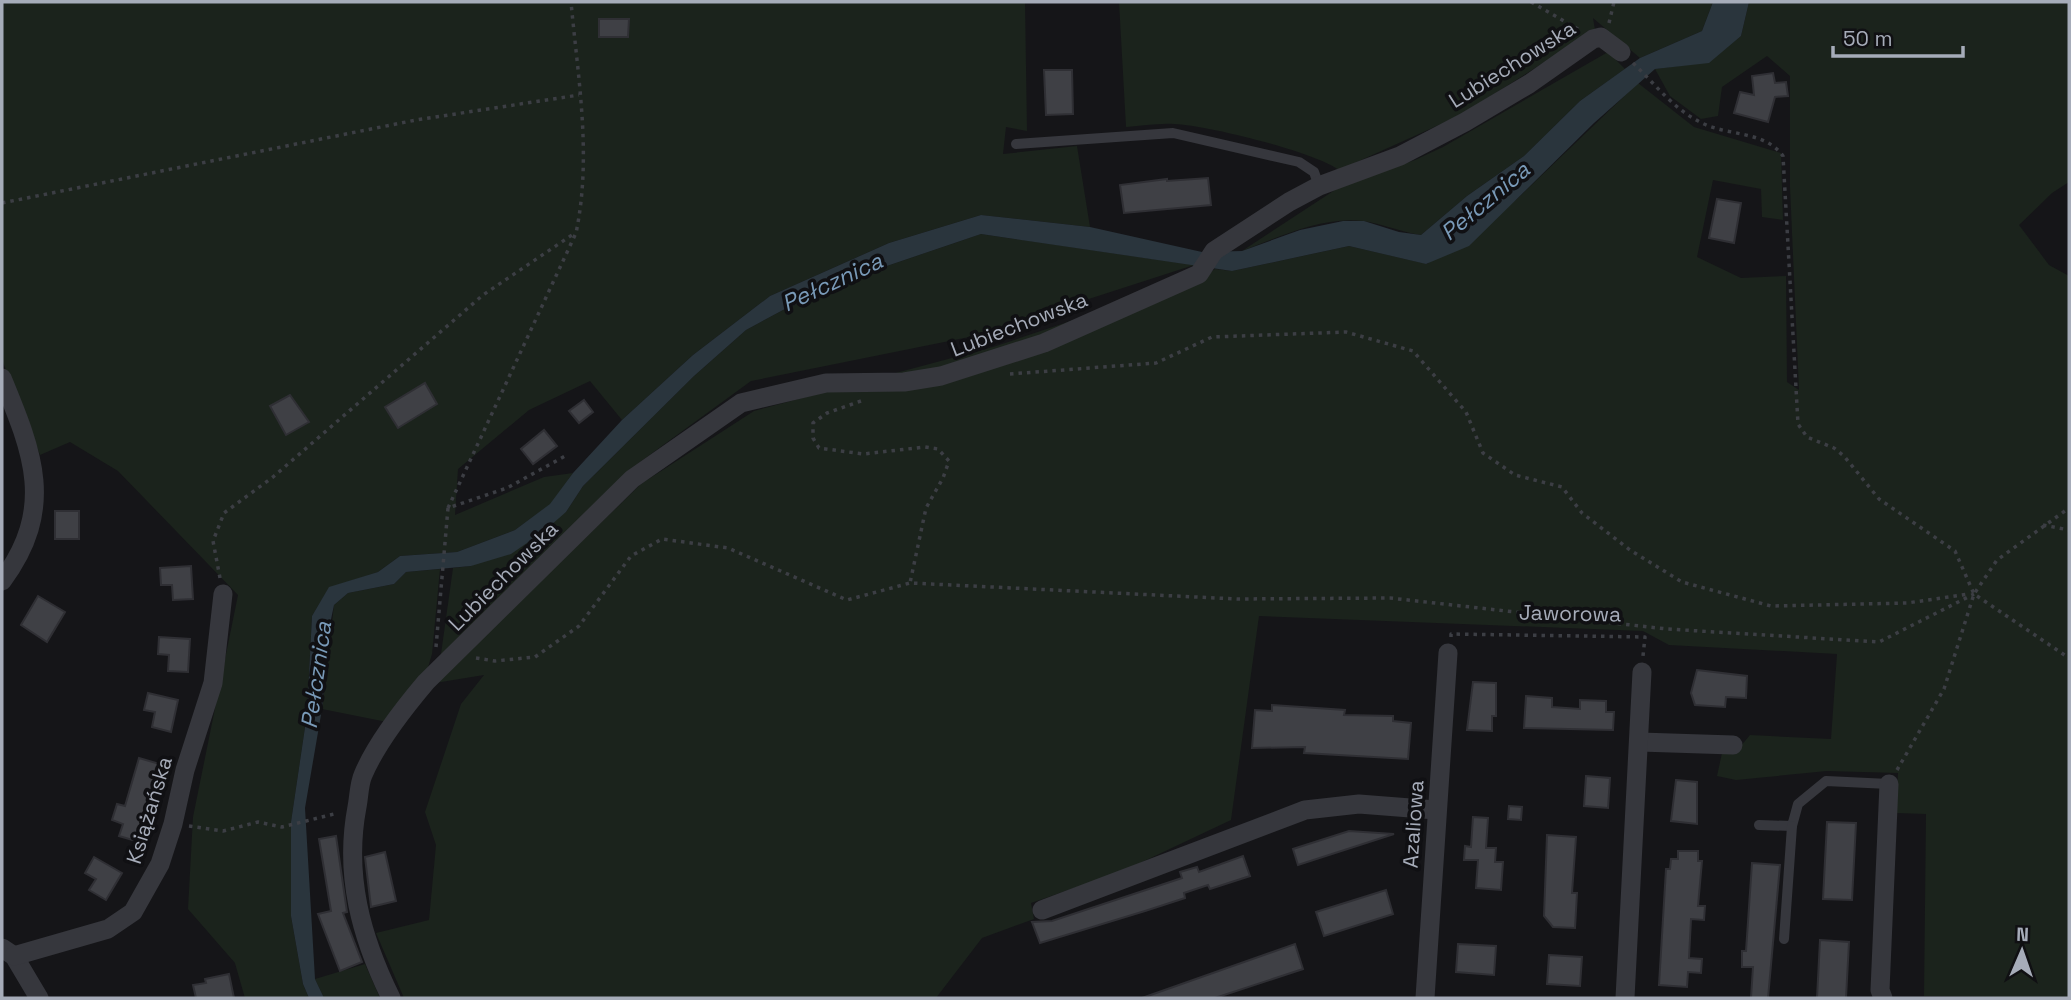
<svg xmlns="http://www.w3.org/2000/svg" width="2071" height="1000" viewBox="0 0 2071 1000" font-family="'Space Grotesk',sans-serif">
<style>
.green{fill:#1b231c}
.water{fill:#2a353d}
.building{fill:#3f4045;stroke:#2f2f34;stroke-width:2}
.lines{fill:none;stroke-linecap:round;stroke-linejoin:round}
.path{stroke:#3c3e44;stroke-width:3.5;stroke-dasharray:3.5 5;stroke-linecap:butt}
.service{stroke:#36373d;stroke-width:10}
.minor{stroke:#36373d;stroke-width:19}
.labels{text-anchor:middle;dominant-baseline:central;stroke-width:7;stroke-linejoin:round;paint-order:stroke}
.street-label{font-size:21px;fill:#a6acb9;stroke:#101013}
.water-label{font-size:23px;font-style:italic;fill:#799ab8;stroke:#101013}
</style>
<rect width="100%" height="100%" fill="#151518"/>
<g class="green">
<polygon points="2,2 1025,2 1027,131 1006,127 1003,154 1077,146 1090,227 981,215 889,243 770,296 693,355 622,420 590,381 529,410 458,469 455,515 544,477 573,473 551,504 515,530 457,552 400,556 378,572 329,588 312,616 307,714 291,822 291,916 303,984 309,998 245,998 235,963 188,909 193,817 238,595 118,471 70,442 40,455 2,360"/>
<path d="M1119 2H1713L1702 31 1640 58 1593 18 1595 30 1461 115 1339 170C1315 152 1206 125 1174 124 1158 123 1142 126 1126 127Z"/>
<polygon points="1749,2 2069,2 2069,182 2052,193 2019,225 2049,265 2069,276 2069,998 1924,996 1926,814 1896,813 1898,773 1827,771 1736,780 1717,776 1722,753 1740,747 1750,735 1831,739 1837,654 1669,645 1643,631 1259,616 1231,820 1123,871 1031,903 1034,919 982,938 936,998 404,998 376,933 429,920 436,845 425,812 461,704 484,675 435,683 641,484 754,411 993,347 1205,276 1215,269 1232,271 1349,246 1427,264 1517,199 1638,83 1694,127 1781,153 1783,220 1762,217 1761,189 1713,180 1697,257 1741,278 1786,276 1787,382 1799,390 1790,187 1790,76 1767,56 1722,87 1718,116 1701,119 1670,96 1655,69 1709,62 1741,36"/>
<path d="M1608 52 1625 69 1580 101 1524 156 1467 196 1421 235C1401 232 1383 224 1363 221 1323 216 1279 237 1242 251L1341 186 1415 160 1443 147Z"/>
<polygon points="981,234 1194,265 974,336 751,381 629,470 440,661 453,568 471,566 566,512 583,486 694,376 746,330 783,310 875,270"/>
<polygon points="440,569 432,654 426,674 387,722 322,709 334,605 348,593 394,584 406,572"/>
<polygon points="365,964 380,998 324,998 315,979"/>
</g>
<polygon class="water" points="1713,2 1749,2 1741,36 1709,63 1655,69 1594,123 1469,246 1426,264 1349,246 1232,271 981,234 875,270 783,310 746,330 694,376 583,486 566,512 543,532 511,554 471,566 406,572 394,584 348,593 334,605 329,629 322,709 305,808 315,979 324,998 309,998 303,984 291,916 291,822 307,714 312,616 329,587 378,572 400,556 457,552 515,530 550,504 573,473 622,420 693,355 770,296 889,243 981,215 1090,227 1202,252 1242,251 1300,230 1343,221 1364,221 1399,232 1421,235 1467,196 1524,156 1580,101 1640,58 1702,31"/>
<g class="building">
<polygon points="599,19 629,19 628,37 599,37"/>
<polygon points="1044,70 1072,70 1073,114 1046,115"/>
<polygon points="1773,73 1775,83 1786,82 1788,96 1775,97 1768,122 1734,113 1740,92 1754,95 1752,76"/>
<polygon points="1208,178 1211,205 1124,213 1120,185 1167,179 1167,181"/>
<polygon points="1717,199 1741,203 1734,243 1709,238"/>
<polygon points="425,383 437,404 398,428 385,407"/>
<polygon points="290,395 309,422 286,435 270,406"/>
<polygon points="584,400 593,412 579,423 569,411"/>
<polygon points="544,430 557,446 533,464 521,449"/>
<rect x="55" y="511" width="24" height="28"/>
<polygon points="191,566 193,599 173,600 172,585 161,585 160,568"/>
<polygon points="38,596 65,612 47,642 21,625"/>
<polygon points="159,637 190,639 188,672 168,671 169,655 158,654"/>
<polygon points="1697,670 1747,676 1746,698 1726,697 1725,707 1695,705 1691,693"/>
<polygon points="1473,682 1496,683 1496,716 1492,716 1492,731 1467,730"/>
<polygon points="148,693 178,700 171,732 152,727 155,712 144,710"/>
<polygon points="1526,696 1552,698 1552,707 1580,709 1580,700 1606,701 1606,712 1614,712 1613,730 1524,728"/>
<polygon points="1272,705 1345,710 1344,715 1393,716 1393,721 1411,723 1408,759 1304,753 1305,747 1252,748 1255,710 1272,711"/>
<polygon points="139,758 163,765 156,791 151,789 136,841 119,836 123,824 112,820 117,804 125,806"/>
<polygon points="1586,776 1610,778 1608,808 1584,806"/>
<polygon points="1676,780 1697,782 1697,824 1671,821"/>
<polygon points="1509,806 1522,807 1521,820 1508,819"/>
<polygon points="1473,817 1488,818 1486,848 1496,848 1495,862 1503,862 1501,890 1476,888 1478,860 1464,860 1465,846 1471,847"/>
<polygon points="1827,822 1856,823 1852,900 1823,899"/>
<polygon points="1349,831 1394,834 1298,865 1293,849"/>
<polygon points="1547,835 1576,837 1572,893 1577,893 1575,928 1553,927 1544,916"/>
<polygon points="336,836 347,912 343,913 362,962 340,971 318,914 331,911 319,839"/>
<polygon points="1678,851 1698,851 1698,861 1702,861 1698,906 1705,906 1704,920 1691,919 1689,958 1702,959 1701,973 1688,972 1687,987 1659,985 1666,869 1670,869 1671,859 1678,859"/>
<polygon points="385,852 396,901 371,907 365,857"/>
<polygon points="1243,856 1250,876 1210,889 1208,885 1184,893 1185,898 1145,911 1040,943 1032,922 1052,921 1182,878 1180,872 1197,867 1199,872"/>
<polygon points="94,857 122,873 106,900 89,890 96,879 85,873"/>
<polygon points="1752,863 1780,865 1768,998 1751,998 1753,967 1742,967 1742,951 1746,951"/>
<polygon points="1386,890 1393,914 1324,936 1316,912"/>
<polygon points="1820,940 1849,942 1846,998 1817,998"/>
<polygon points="1295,944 1303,969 1215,998 1142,998"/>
<polygon points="1458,944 1496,946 1494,975 1456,972"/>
<polygon points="1549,955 1582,957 1580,986 1547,984"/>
<polygon points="229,974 234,998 196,998 193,985 206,983 205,979"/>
</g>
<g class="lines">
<g class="path">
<polyline points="1531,2 1578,29"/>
<polyline points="1609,23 1614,2"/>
<path d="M1633 63C1656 85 1675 111 1704 124 1730 136 1765 131 1783 156L1798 424 1807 437 1834 448 1844 456 1879 499 1955 551 1974 594 2069 658"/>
<polyline points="2,203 416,120 579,95"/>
<polyline points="1010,374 1156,363 1212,337 1346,332 1413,351 1466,412 1483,453 1515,475 1562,487 1582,513 1630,550 1682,582 1771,606 1907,603 1969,594"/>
<polyline points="861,401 827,413 813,423 813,438 819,448 863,454 925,447 938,449 949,461 943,478 926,508 910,583"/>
<path d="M448 508 576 233C592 157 578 78 571 2"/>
<polyline points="2043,525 2069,530"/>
<polyline points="220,578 213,541 224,513 273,477 483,295 575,233"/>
<polyline points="1451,637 1451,634 1645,637 1643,656"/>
<polyline points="436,647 448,508 507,488 567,455"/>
<polyline points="476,658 495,661 535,657 579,626 631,556 662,539 728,548 847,600 910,583 1237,599 1390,598 1667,629 1879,642 1974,594"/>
<polyline points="1897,770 1944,689 1974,594 1997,560 2069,508"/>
<polyline points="189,826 223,831 258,822 282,827 338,813"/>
</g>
<g class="service">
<polyline points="1016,144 1173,133 1299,162 1314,172 1319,186"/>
<polyline points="1759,825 1792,826 1798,804 1826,781 1889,784"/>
<polyline points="1784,939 1792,826"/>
</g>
<g class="minor">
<path d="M2 378C33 453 56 508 2 581"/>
<polyline points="1640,742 1733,745"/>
<polyline points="1042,910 1305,810 1359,804 1436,810"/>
<polyline points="2,948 14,956 39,998"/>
<polyline points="14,956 108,929 133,912 160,864 173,824 185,770 213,683 223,594"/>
<path d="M391 998C361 937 344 875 357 807 359 797 359 784 363 775 376 744 404 708 426 682L632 479 741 403 826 383 904 382 941 376 1044 343 1199 274 1214 251 1289 202 1319 186 1400 156 1465 122 1529 84 1593 39 1601 37 1621 52"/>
<polyline points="1425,998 1448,653"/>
<polyline points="1625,998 1642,672"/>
<polyline points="1883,998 1880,990 1889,784"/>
</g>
</g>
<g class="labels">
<g class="street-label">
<text transform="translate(1512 64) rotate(-32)">Lubiechowska</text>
<text transform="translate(1019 324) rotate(-21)">Lubiechowska</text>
<text transform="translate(503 576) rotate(-45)">Lubiechowska</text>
<text transform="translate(1570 613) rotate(1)">Jaworowa</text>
<text transform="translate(149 810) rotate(-73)">Książańska</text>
<text transform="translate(1413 824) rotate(-86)">Azaliowa</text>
</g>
<g class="water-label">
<text transform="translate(1485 201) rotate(-40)">Pełcznica</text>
<text transform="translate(832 282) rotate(-25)">Pełcznica</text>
<text transform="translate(316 675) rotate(-82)">Pełcznica</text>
</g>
</g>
<rect width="2071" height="1000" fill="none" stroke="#a6acb9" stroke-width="7"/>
<g transform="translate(2022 951) rotate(2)" stroke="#101013" stroke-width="5" paint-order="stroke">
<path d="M0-5L12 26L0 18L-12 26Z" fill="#a6acb9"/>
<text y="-10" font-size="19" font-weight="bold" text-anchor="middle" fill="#a6acb9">N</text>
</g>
<path d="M1833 46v10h130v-10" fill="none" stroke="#a6acb9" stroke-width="3.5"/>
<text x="1843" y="46" font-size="21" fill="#a6acb9" stroke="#101013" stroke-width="5" paint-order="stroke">50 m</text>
</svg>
